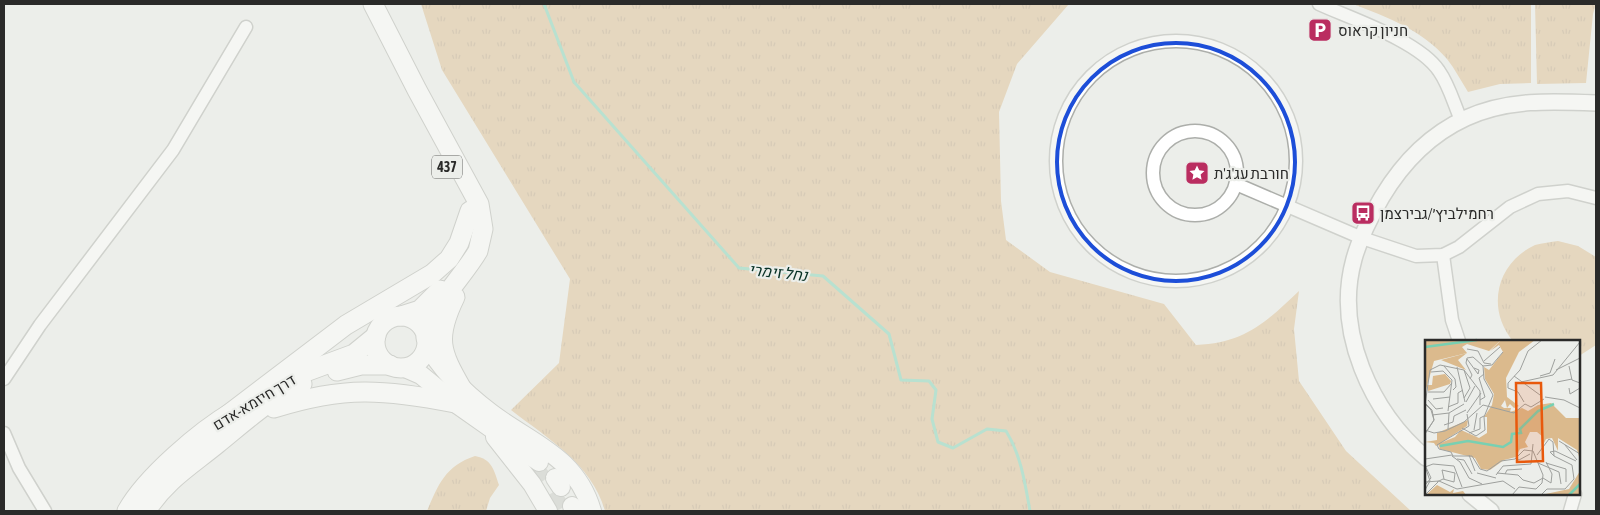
<svg xmlns="http://www.w3.org/2000/svg" width="1600" height="515" viewBox="0 0 1600 515" font-family="'Asap Condensed',Heebo,sans-serif">
<style>
.grass{fill:url(#grass-tufts)}
.lines{fill:none;stroke-linecap:round;stroke-linejoin:round}
.stream{stroke:#78d0b2;stroke-width:3}
.secondary-tunnel{stroke:#c5c7c3;stroke-width:18;stroke-dasharray:18 9;stroke-linecap:butt}
.minor-casing{stroke:#acaeaa;stroke-width:15}
.tertiary-casing{stroke:#acaeaa;stroke-width:18}
.secondary-casing{stroke:#acaeaa;stroke-width:20}
.primary-casing{stroke:#acaeaa;stroke-width:21}
.minor{stroke:#fff;stroke-width:12}
.tertiary{stroke:#fff;stroke-width:15}
.secondary{stroke:#fff;stroke-width:18}
.primary{stroke:#fff;stroke-width:19}
.marked{fill:none;stroke:#1d4ed8;stroke-width:4;stroke-linejoin:round}
.labels{text-anchor:middle;dominant-baseline:central;stroke-width:4.5;stroke-linejoin:round;paint-order:stroke}
.shield{fill:#eceeea;stroke:#646563;stroke-width:1}
.shield-label{font-size:14px;font-weight:bold;fill:#2a2a29}
.poi-label{font-size:15px;fill:#2a2a29;stroke:#eceeea;text-anchor:start}
.street-label{font-size:15px;fill:#2a2a29;stroke:#eceeea}
.water-label{font-size:16px;font-style:italic;fill:#083226;stroke:#eceeea}
.inset-river{fill:none;stroke:#78d0b2;stroke-width:2.5}
.inset-road{fill:none;stroke:#9ea09d;stroke-width:1}
.view{fill:#e8590c;fill-opacity:0.15;stroke:#e8590c;stroke-width:2.5}
.inset-edge{fill:none;stroke:#2a2a29;stroke-width:2.5}
</style>
<defs>
<pattern id="grass-tufts" width="24" height="20" patternUnits="userSpaceOnUse" patternTransform="scale(1.25)"><rect width="24" height="20" fill="#dbba8d"/><path d="M3 7l-1-3M5 7V3M7 7l1-3M15 17l-1-3M17 17v-4M19 17l1-3" fill="none" stroke="#bca07a"/></pattern>
</defs>
<rect width="100%" height="100%" fill="#eceeea"/>
<g class="grass">
<path d="M421 4H1069L1017 64 999 112 1001 201 1006 240 1050 272 1164 304 1196 345C1245 343 1265 323 1299 291L1294 329 1299 381 1346 451 1411 511H605C592 464 547 438 511 410L559 363 570 279 442 70Z"/>
<path d="M1353 4H1531V83L1500 84 1468 92C1461 81 1455 69 1447 59 1422 30 1387 17 1353 4Z"/>
<polygon points="1535,4 1596,4 1593,14 1586,83 1537,84"/>
<path d="M1558 241 1578 246 1596 257V345L1579 356V341H1513C1486 309 1496 263 1535 245 1542 243 1551 242 1558 241Z"/>
<path d="M475 456C492 459 494 470 499 485L490 498 486 511H427C438 485 445 466 475 456Z"/>
</g>
<g class="lines">
<path class="stream" d="M544 4 574 82 739 268 823 276 889 334 901 380 929 381 936 390 932 419 938 442 953 448 987 429 1006 431C1021 455 1025 483 1030 511"/>
<g class="secondary-tunnel">
<polyline points="533,466 546,483"/>
<polyline points="552,493 562,511"/>
</g>
<g class="minor-casing">
<g id="minor">
<path d="M1319 4C1352 19 1419 41 1439 71 1449 85 1454 104 1461 120"/>
<circle cx="1176" cy="161" r="120"/>
<circle cx="1195" cy="173" r="42"/>
<polyline points="1236,184 1362,238 1416,256 1443,255 1459,247 1510,207 1538,194 1568,191 1596,198"/>
<polyline points="1443,255 1452,320 1459,341"/>
<polyline points="4,379 40,325 173,150 246,27"/>
<polyline points="4,433 19,468 45,511"/>
<polyline points="1570,511 1575,494"/>
</g>
</g>
<g class="tertiary-casing">
<g id="tertiary">
<path d="M1426 458C1371 412 1334 331 1354 259 1360 237 1371 216 1382 197 1403 162 1429 135 1466 118 1507 99 1552 101 1596 103"/>
<polyline points="1470,494 1491,511"/>
</g>
</g>
<g class="secondary-casing">
<g id="secondary">
<path d="M427 344C442 372 466 394 491 413 532 444 576 456 592 511"/>
<polyline points="405,368 421,375 455,403 539,462"/>
<polyline points="495,437 532,484 548,511"/>
<polyline points="555,478 561,487"/>
<polyline points="572,506 574,511"/>
</g>
</g>
<g class="primary-casing">
<g id="primary">
<path d="M373 4 417 90 479 204 483 229 478 251C461 280 432 304 426 338"/>
<path d="M455 297C435 338 440 351 462 389"/>
<polyline points="401,316 420,310 440,290"/>
<circle cx="401" cy="342" r="26"/>
<polyline points="337,371 361,365 390,365"/>
<polyline points="282,384 300,374 354,354 376,336"/>
<path d="M274 408C344 386 384 389 455 403"/>
<polyline points="225,417 346,325 432,274 449,259 459,243 470,211"/>
<path d="M127 511C146 477 200 431 234 411"/>
<path d="M146 511C166 480 190 466 217 444 243 423 271 397 302 384"/>
</g>
</g>
<use href="#minor" class="minor"/>
<use href="#tertiary" class="tertiary"/>
<use href="#secondary" class="secondary"/>
<use href="#primary" class="primary"/>
</g>
<path d="M0 0H1600V515H0ZM1057 162a119 119 0 1 1 238 0a119 119 0 1 1-238 0Z" fill="#eceeea" fill-opacity=".55" fill-rule="evenodd"/>
<path class="marked" d="M1057 162a119 119 0 1 1 238 0a119 119 0 1 1-238 0Z"/>
<defs>
<g id="parking-square" transform="scale(1.25)"><rect x="-9" y="-9" width="18" height="18" rx="4" fill="#ba2d60" stroke="#eceeea"/><path d="M-3.5-5.5H1a3.5 3.5 0 0 1 0 7H-1V5.5H-3.5ZM-1-3.4V-.6H.8a1.4 1.4 0 0 0 0-2.8Z" fill="#fff"/></g>
<g id="sight-square" transform="scale(1.25)"><rect x="-9" y="-9" width="18" height="18" rx="4" fill="#ba2d60" stroke="#eceeea"/><path d="M0-6L1.8-2.2L6-1.7L2.9 1.2L3.7 5.4L0 3.3L-3.7 5.4L-2.9 1.2L-6-1.7L-1.8-2.2Z" fill="#fff"/></g>
<g id="bus-square" transform="scale(1.25)"><rect x="-9" y="-9" width="18" height="18" rx="4" fill="#ba2d60" stroke="#eceeea"/><path d="M-5-6H5V4H4V6H2V4H-2V6H-4V4H-5ZM-3.5-4V0h7V-4ZM-3.5 1.2v1.5H-2V1.2ZM2 1.2v1.5H3.5V1.2Z" fill="#fff"/></g>
</defs>
<g fill-rule="evenodd">
<use href="#parking-square" x="1320" y="30"/>
<use href="#sight-square" x="1197" y="173"/>
<use href="#bus-square" x="1363" y="213"/>
</g>
<g class="labels">
<rect class="shield" x="432" y="155.5" width="30" height="23" rx="4"/>
<g class="shield-label">
<text x="447" y="167">437</text>
</g>
<g class="poi-label">
<text x="1338" y="30">חניון קראוס</text>
<text x="1214" y="173">חורבת עג'ג'ת</text>
<text x="1380" y="213">רחמילביץ׳/גבירצמן</text>
</g>
<g class="street-label">
<text transform="translate(254 402) rotate(-31)">דרך חיזמא-אדם</text>
</g>
<g class="water-label">
<text transform="translate(778 272) rotate(6)">נחל זימרי</text>
</g>
</g>
<g transform="translate(1425 340)">
<rect width="155" height="155" fill="#eceeea"/>
<path d="M76 0H110L94 12 81 38 82 57 94 66 89 68 85 64 82 68 80 60 76 66 79 68H86L85 72 97 68 103 71 113 65 126 63 141 78H155V120L152 110 133 98V111L127 98 121 99 118 105V97L112 92H105L100 102 103 107 95 109 91 117 79 120 65 130 56 129 50 118 15 109 13 104 30 97 36 90 54 98 62 93V77H59L67 65 69 54 60 39 59 27 64 30 78 12 74 5 65 11ZM42 13 33 20 41 30 16 20ZM20 34 26 41 25 44 3 51 2 45H7L8 36ZM43 80 42 86 11 106 9 103 0 102 12 100V93ZM155 131V155H116L144 149ZM12 145 25 152 29 149 28 153 38 151 41 155H1Z" fill="#dbba8d"/>
<path d="M76 0 64 11 42 4 37 7 42 13 9 21 0 53V1Z" fill="#dbba8d"/>
<path class="inset-river" d="M0 7 52 0M15 106 43 101 78 107 86 102 87 94 96 93 95 89 113 71 129 64M144 155 155 144"/>
<path class="inset-road" d="M42 9 53 11 59 23 66 24M42 19 53 34 54 30 49 28M59 21 75 7M19 26 30 39 31 47 28 50M58 26 67 25 78 12M144 26 147 40 155 43M32 27 40 62M5 30 15 25 39 30 55 51V65M131 30 155 18M6 32 18 31 27 40 23 71M89 36 115 55M115 36 125 33 130 19M45 39 47 35 41 23 42 18 48 17 58 26M96 42 128 35 155 2M132 42 147 39M144 48 145 54 155 48M3 52H19L27 43M120 57 139 60 155 68M39 58 45 48 39 30M8 59 25 57M3 60 11 69 18 68M55 60 60 57 54 38 59 34M41 62 50 46M99 62 93 52 83 48V43L95 30 103 11 117 0M0 63 7 70 9 80 1 92M0 64 6 70 9 80 0 94M100 64 106 67 119 59M0 65 5 30M23 67 33 63V53L38 50M42 73 56 53M7 75 24 73 39 64M19 85 28 82 29 76 41 70M37 88 51 96 60 90 59 77 68 55 59 39 58 26M23 89 24 73M0 90 9 93 20 91 39 82 58 65 89 73 100 64M49 90 52 73M44 93 55 89V78L59 76M134 101 155 114M140 105 152 120M44 115 50 131M112 115 124 99 128 102 129 116M27 116H47L55 129 62 131 76 121 90 119 99 110 108 111 118 135 117 143 111 149 94 147 87 155M27 116 35 122 44 138 57 144M28 116 26 112 14 109 12 105 44 86 42 74M129 116 147 125 149 139M129 116 125 112 130 111 151 121M90 118 94 120 105 114M0 119 27 115M32 119 39 120 47 134M113 123 134 132 136 144M121 123 141 129V142M0 125 6 138 0 145M0 126 5 141 0 150M0 127 8 124 29 126 37 147M52 133 71 138M72 133 93 135 98 140 109 143 118 138 126 143 127 134 121 122M80 134 82 130 97 129M71 135 78 126 106 124 108 104M0 142 14 141 32 149 78 141 90 149M12 142 18 139 29 142 30 133 17 130 19 139M0 155 13 142M116 155 122 149H140L149 139"/>
<path class="view" d="M91 43H116L118 121 92 122Z"/>
<rect width="155" height="155" class="inset-edge"/>
</g>
<rect width="1600" height="515" fill="none" stroke="#2a2a29" stroke-width="10"/>
</svg>
